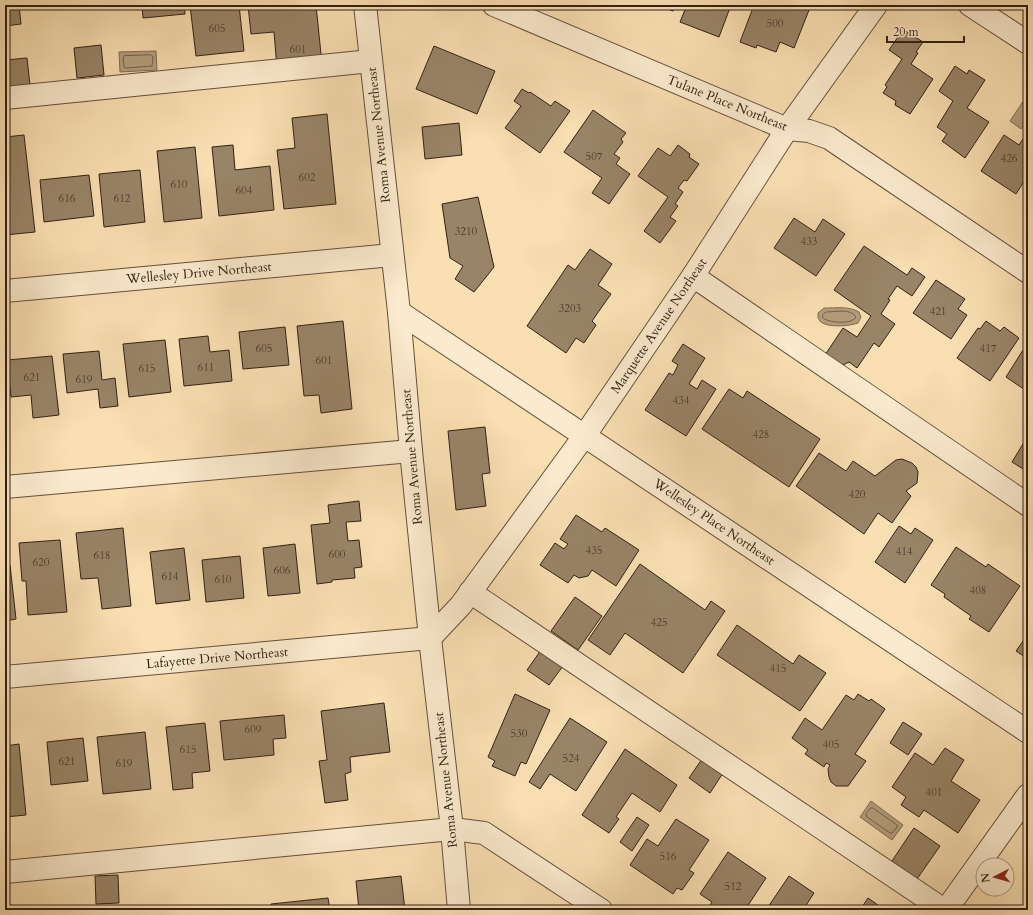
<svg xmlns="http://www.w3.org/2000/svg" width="1033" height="915" viewBox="0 0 1033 915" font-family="Cardo,serif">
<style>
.water{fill:#b59e7d;stroke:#816c53}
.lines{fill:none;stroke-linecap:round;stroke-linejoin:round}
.shore{stroke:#746049;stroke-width:1}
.building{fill:#998467;stroke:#322115}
.minor-casing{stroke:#64503c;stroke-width:24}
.minor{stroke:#fbeacd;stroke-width:22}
.labels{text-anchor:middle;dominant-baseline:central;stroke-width:3.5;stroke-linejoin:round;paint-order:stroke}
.number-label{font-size:11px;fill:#4c3a2a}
.street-label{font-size:13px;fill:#322115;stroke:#fbeacd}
</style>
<rect width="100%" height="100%" fill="#f9dfb2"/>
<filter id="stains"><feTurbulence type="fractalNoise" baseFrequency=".005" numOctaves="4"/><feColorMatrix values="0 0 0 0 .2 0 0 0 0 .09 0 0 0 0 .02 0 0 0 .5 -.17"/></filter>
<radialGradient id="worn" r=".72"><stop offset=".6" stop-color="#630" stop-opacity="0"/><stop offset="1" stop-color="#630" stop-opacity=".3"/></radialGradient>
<g class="water">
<polygon points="156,51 157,70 120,72 119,52"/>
<polygon points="1028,94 1028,118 1021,129 1010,121"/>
<path d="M824 308C837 308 849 306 859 312L861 317 858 323C850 326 828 328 821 322 820 322 818 318 818 317V313Z"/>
<polygon points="871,801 903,825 892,840 860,817"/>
</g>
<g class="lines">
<g class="shore">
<polygon points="151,55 153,57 152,66 126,68 124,67 123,58 124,56"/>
<path d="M826 312C835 312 851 308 856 317 852 325 827 323 822 317L823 315Z"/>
<polygon points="871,808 873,808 897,825 897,827 892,833 890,833 867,817 866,814"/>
</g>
</g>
<g class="building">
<polygon points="5,5 19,5 21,24 5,26"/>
<polygon points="47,5 71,5 47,8"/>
<polygon points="142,5 184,5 185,14 143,18"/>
<polygon points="190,5 239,5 244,51 196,56"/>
<polygon points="248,5 316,5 322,64 277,68 274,32 251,34"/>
<polygon points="658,5 675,5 673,11"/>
<polygon points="687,5 731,5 719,37 680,22"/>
<polygon points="754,5 811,5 794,48 780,42 776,52 757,45 756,48 740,42"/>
<polygon points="901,28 923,42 916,52 918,53 911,64 933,79 910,114 895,105 896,101 883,93 887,87 885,85 902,59 889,50 898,37 897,35"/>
<polygon points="101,45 104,75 77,78 74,48"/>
<polygon points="434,46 495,71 477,114 416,89"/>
<polygon points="27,58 30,85 5,88 5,60"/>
<polygon points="955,66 967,74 969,70 985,80 967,108 989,122 965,158 942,141 947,134 937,127 953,101 939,91"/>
<polygon points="522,89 529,93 530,92 551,106 555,101 570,111 540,153 505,128 521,106 514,101"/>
<polygon points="593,110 626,133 621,139 623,142 614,154 620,158 616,164 630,174 609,204 592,193 602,178 564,152"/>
<polygon points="327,114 336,204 284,209 277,150 295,148 292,118"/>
<polygon points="459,123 462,155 425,159 422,127"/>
<polygon points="1027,133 1028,134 1028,175 1016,194 981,171 1004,135 1019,145"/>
<polygon points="24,135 35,232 5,235 5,177 9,177 5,137"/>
<polygon points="233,145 235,170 270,166 274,210 219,216 212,147"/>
<polygon points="678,145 690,154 689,157 699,164 687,181 684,180 678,188 683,192 675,204 678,206 670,217 676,221 660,243 644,231 668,197 638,176 658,148 670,156"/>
<polygon points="195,147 202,218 164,222 157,151"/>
<polygon points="140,170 145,222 104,227 99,174"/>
<polygon points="89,175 94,216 44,222 40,180"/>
<polygon points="478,197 494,267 474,292 455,279 463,266 450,258 442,204"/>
<polygon points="794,218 815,232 823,219 845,234 816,276 774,248"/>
<polygon points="864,246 907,275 912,268 925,277 912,296 897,286 888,299 890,300 881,314 895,324 879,347 874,343 857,368 849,362 841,366 825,355 843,328 857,337 871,316 834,290"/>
<polygon points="590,249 612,264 598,285 611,294 592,321 596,325 584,343 576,338 566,353 527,326 568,265 575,270"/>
<polygon points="936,280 965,299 958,309 967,315 951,339 913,313"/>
<polygon points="343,321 352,409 321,413 319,395 304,396 297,326"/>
<polygon points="986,321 1000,331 1004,327 1019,338 990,381 957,358 978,328 980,329"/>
<polygon points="285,327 289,365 243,369 239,332"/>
<polygon points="208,336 210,352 229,350 232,381 184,386 179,339"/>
<polygon points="165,340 171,392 129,397 123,344"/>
<polygon points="683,344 705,358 689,384 697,389 702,380 716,389 686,436 645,410 669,373 673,375 678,365 672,361"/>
<polygon points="1023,350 1028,353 1028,392 1006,377"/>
<polygon points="99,351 102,380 115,378 118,406 100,408 98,389 67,393 63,354"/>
<polygon points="52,356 59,415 33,418 31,395 11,397 7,360"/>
<polygon points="729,389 743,398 747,391 820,439 789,487 702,429"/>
<polygon points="485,427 490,473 482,474 486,506 456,510 448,431"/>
<polygon points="1026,439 1028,440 1028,472 1012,462"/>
<polygon points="819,453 846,471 853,461 875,476 896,460 902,459 912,463 916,467 918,472 917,483 906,491 911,496 892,523 878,513 864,534 796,486"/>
<polygon points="359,501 361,521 346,522 348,541 359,540 362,567 354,568 355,578 332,580 332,582 317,584 311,525 330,523 328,505"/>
<polygon points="576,515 602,532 605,528 639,550 616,586 592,570 588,576 579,578 574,575 568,583 540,565 555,543 564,549 568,544 560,539"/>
<polygon points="899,526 911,534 915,528 933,540 905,583 875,562"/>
<polygon points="123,528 131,606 102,609 98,578 81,579 76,533"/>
<polygon points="60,540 67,612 28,615 26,581 22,581 19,543"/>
<polygon points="295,544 300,593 268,596 263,548"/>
<polygon points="956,547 986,567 988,564 1020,586 989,632 969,619 971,616 944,597 945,594 931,585"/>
<polygon points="184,548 190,600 156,604 150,552"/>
<polygon points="240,556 244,598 206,602 202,560"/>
<polygon points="640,564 705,610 711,601 725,611 683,673 625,633 610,655 588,640"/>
<polygon points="5,565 10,565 16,619 5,621"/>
<polygon points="575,597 602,616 578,650 551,631"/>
<polygon points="737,625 793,664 799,655 826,673 800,711 717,655"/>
<polygon points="1028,634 1028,659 1016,651"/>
<polygon points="541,650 563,666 549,685 527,670"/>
<polygon points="515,694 550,710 526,764 521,762 515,776 492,766 495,761 488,757"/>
<polygon points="858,694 869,701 871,699 885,709 855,754 866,761 848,786 836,786 831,782 829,777 828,769 830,765 826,763 824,767 805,754 808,750 792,738 805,718 822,730 846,695 854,700"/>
<polygon points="384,703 390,752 350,757 351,772 345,774 348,800 325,803 319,761 327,760 321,711"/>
<polygon points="284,715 286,738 273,739 274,755 224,760 220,721"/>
<polygon points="570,718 607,742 576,791 550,774 540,789 529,782"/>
<polygon points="903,722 922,734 908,755 890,743"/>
<polygon points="205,723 210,771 192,773 193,788 173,790 166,727"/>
<polygon points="145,732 151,789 103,794 97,737"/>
<polygon points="83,738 88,781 51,785 47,742"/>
<polygon points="19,744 26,815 5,817 5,746"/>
<polygon points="945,748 964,760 951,781 980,800 958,833 924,810 919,817 901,805 906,797 892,787 915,753 933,765"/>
<polygon points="625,749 677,785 660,812 632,793 616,817 619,819 609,833 582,815"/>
<polygon points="702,759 723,773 710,793 689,778"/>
<polygon points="637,817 649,825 632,851 620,842"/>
<polygon points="676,819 709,840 689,870 694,873 682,890 677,888 673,894 630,865 647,839 658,846"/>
<polygon points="914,828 940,846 917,879 892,861"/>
<polygon points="728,852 766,878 745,910 739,908 738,910 710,910 708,908 712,902 700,894"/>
<polygon points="118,875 119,903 96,904 95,876"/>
<polygon points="401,876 405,910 359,910 356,881"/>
<polygon points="789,876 814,893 803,910 766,910"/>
<polygon points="328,898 330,910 271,910 271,904"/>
<polygon points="868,898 885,910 860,910"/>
</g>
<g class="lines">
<g class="minor-casing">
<g id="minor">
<polyline points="365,5 399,312 411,451 430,638 452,829 459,910"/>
<polyline points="494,5 787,129 809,131 829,138 1028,272"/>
<polyline points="970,5 1028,43"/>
<polyline points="5,98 371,61"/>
<polyline points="693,276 1028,505"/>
<polyline points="5,291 392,255"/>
<polyline points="399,312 1028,732"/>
<polyline points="5,487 411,451"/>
<polyline points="470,592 944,910"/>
<polyline points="5,677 430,638 461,605 585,435 693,276 787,129 876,5"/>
<polyline points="5,872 452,829 484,833 601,910"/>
<polyline points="946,910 1028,795"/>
</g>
</g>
<use href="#minor" class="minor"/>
</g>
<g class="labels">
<g class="number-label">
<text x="775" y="23">500</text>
<text x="217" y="28">605</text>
<text x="298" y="49">601</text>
<text x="594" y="156">507</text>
<text x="1009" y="158">426</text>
<text x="307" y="177">602</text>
<text x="179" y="184">610</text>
<text x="244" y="190">604</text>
<text x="67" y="198">616</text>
<text x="122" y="198">612</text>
<text x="466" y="231">3210</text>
<text x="809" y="241">433</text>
<text x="570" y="308">3203</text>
<text x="938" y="311">421</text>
<text x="264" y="348">605</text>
<text x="988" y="348">417</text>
<text x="324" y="360">601</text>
<text x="206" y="367">611</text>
<text x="147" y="368">615</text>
<text x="32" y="377">621</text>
<text x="84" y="379">619</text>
<text x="681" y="400">434</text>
<text x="761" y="434">428</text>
<text x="857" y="494">420</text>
<text x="594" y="550">435</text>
<text x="904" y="551">414</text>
<text x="337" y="554">600</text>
<text x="102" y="555">618</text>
<text x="41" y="562">620</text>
<text x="282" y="570">606</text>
<text x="170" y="576">614</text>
<text x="223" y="579">610</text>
<text x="978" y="590">408</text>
<text x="659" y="622">425</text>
<text x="778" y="668">415</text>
<text x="253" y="729">609</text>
<text x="519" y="733">530</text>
<text x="831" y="744">405</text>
<text x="188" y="749">615</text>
<text x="571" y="758">524</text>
<text x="67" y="761">621</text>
<text x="124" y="763">619</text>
<text x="934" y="792">401</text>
<text x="668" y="856">516</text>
<text x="733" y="886">512</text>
</g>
<g class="street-label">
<text transform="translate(727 103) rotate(22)">Tulane Place Northeast</text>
<text transform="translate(379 135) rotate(-96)">Roma Avenue Northeast</text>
<text transform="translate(199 273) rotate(-5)">Wellesley Drive Northeast</text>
<text transform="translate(659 326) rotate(-56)">Marquette Avenue Northeast</text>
<text transform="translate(412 457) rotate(-95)">Roma Avenue Northeast</text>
<text transform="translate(714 522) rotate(34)">Wellesley Place Northeast</text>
<text transform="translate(217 658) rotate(-5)">Lafayette Drive Northeast</text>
<text transform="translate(446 780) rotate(-96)">Roma Avenue Northeast</text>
</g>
</g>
<rect width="1033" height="915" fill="none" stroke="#f9dfb2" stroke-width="20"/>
<rect x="6" y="6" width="1021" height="903" fill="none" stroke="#322115" stroke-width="2"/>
<rect x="10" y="10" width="1013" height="895" fill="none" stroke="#322115"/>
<g transform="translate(995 877) rotate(264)"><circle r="19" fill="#fbeacd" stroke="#ab9a83"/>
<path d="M0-3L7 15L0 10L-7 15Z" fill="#8f2418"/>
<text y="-6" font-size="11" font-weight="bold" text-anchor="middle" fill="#322115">N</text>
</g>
<path d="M887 36v6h77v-6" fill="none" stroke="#322115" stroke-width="2"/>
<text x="893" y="36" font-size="12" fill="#322115" stroke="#fbeacd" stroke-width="3" paint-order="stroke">20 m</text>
<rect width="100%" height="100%" filter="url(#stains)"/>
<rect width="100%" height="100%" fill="url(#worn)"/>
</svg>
